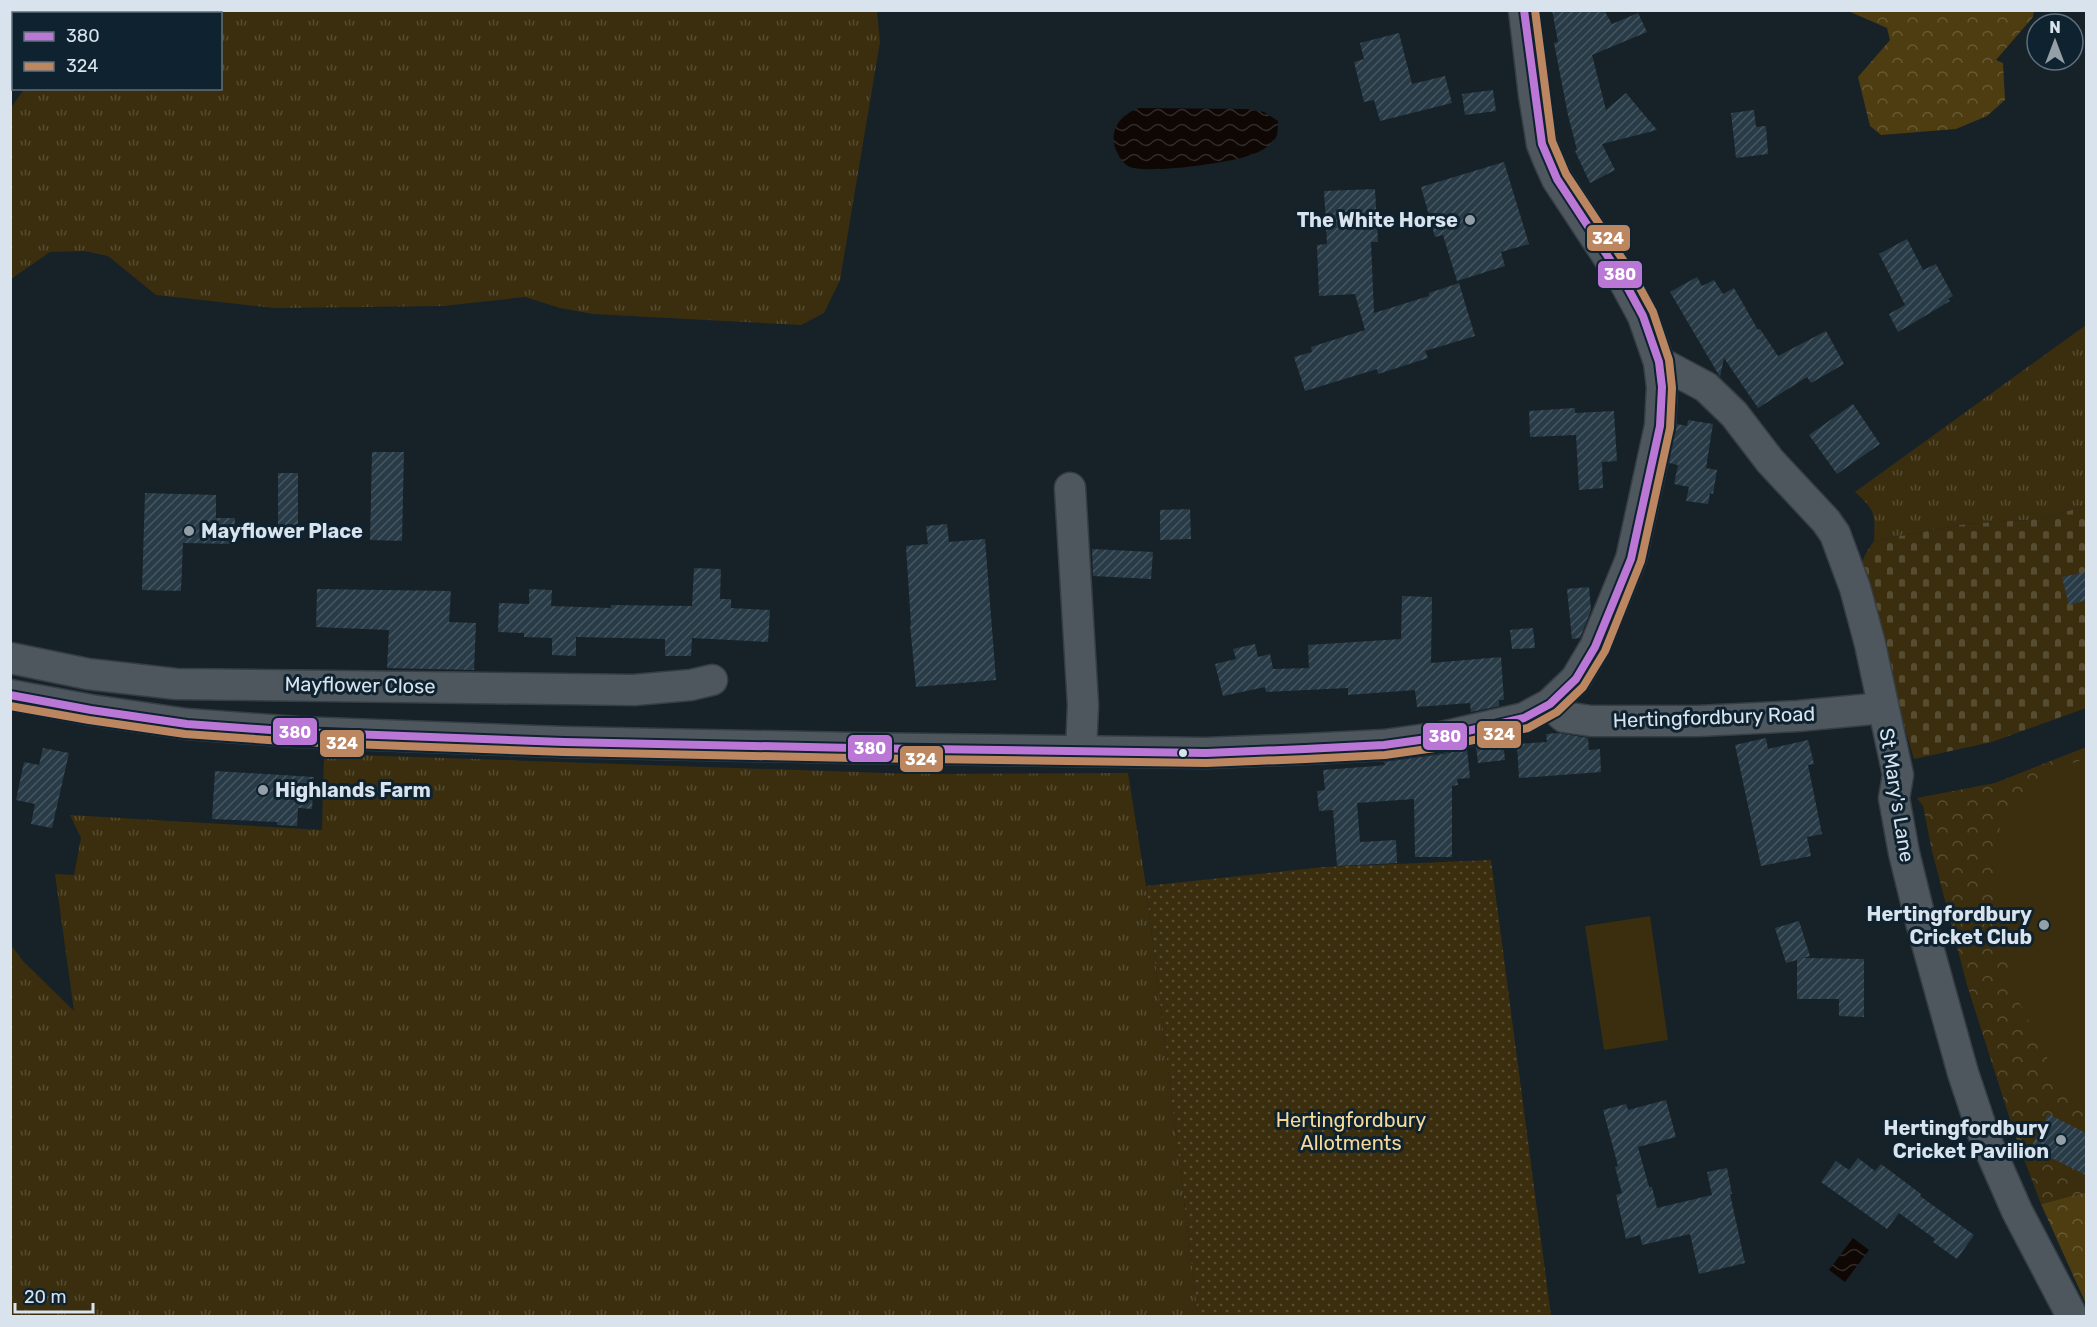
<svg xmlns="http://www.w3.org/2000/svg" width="2097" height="1327" viewBox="0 0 2097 1327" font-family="Rubik,sans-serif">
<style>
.grass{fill:url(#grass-tufts)}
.forest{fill:url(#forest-crowns)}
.cemetery{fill:url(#cemetery-stones)}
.park{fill:url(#park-crowns)}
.garden{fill:url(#garden-dots)}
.pitch{fill:#3a2e0e}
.water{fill:url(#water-waves)}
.building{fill:url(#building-hatch)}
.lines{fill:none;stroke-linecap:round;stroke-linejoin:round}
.street-casing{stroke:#363e45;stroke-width:33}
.street{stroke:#4e575d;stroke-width:30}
.bus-1-casing{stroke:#0f2230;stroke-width:12}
.bus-2-casing{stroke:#0f2230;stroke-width:12}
.bus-1{stroke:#ba77d6;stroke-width:8}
.bus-2{stroke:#bb8660;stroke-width:8}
.poi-dot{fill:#949fa8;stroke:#0f2230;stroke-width:2}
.bus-dot{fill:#d8e3ed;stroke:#0f2230;stroke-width:2}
.labels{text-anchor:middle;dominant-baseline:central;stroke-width:6;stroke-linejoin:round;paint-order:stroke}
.poi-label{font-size:20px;font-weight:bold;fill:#d8e3ed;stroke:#0f2230;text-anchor:end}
.street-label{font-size:20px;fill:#d8e3ed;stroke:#0f2230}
.park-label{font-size:20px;fill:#f7d997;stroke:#0f2230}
.line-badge{stroke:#0f2230;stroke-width:2}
.badge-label{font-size:16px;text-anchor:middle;font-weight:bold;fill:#fff}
</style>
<defs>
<pattern id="grass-tufts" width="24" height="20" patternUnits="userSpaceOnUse" patternTransform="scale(1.5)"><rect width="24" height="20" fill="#3a2e0e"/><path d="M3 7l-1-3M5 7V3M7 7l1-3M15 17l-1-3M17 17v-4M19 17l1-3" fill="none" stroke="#564c31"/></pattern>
<pattern id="forest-crowns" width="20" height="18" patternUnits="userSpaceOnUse" patternTransform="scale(1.5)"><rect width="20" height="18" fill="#4d3d11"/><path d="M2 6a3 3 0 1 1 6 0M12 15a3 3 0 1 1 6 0" fill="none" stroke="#665934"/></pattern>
<pattern id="cemetery-stones" width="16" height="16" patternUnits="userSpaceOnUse" patternTransform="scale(1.5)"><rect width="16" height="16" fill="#3a2e0e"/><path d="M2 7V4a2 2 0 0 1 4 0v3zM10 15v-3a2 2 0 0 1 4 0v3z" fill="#564c31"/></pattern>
<pattern id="park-crowns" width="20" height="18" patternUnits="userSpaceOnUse" patternTransform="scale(1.5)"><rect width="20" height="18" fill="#3a2e0e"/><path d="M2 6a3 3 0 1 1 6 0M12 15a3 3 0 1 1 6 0" fill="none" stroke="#564c31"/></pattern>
<pattern id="garden-dots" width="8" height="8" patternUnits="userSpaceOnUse" patternTransform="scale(1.5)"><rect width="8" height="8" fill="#3a2e0e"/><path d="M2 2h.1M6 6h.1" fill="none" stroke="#564c31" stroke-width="1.8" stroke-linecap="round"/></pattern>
<pattern id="water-waves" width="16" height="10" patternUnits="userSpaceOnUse" patternTransform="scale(1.5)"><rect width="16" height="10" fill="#0f0704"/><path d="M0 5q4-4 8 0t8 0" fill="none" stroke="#312b29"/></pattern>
<pattern id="building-hatch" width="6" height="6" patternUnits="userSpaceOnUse" patternTransform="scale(1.5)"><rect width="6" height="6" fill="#283b46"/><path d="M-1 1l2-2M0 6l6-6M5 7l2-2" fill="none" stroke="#465761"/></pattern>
</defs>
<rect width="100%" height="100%" fill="#172128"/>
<g class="grass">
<polygon points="123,10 877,11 880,42 840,280 824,313 801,325 593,314 560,308 525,297 443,306 275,308 156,295 108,256 84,251 50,252 11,279 11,108 24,89 220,88 220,14 119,13"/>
<path d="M2086 325V506L2040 519 1966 524 1874 541C1875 514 1876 511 1855 492Z"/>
<polygon points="324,754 915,774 1128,773 1146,886 1198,1316 11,1316 11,945 23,961 74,1011 55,874 74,875 81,838 70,815 322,830"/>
</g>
<g class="forest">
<polygon points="1848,11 2034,11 2033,17 1996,60 2003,63 2005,100 1987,116 1956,129 1881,135 1870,126 1858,77 1890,40 1887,28"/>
<polygon points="2086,1192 2086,1304 2041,1204"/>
</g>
<path class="cemetery" d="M2086 506V708L1992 742 1914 759 1860 576C1860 562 1866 552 1874 541L1966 524 2040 519Z"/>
<polygon class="park" points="2086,747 2086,1192 2041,1204 2015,1135 1967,985 1932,851 1923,806 1917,798 1995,783"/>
<polygon class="garden" points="1491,860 1551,1316 1198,1316 1146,886 1324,867"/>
<g class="pitch">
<polygon points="2086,758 2086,1118 2058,1079 2012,988 1992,861 2002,821 2018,798 2048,773"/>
<polygon points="1650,916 1668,1040 1604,1050 1585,926"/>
</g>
<g class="water">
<path d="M1139 108 1246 109 1264 112 1278 121C1278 127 1278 135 1275 139 1269 147 1258 153 1248 156 1227 163 1155 173 1134 168 1127 167 1121 161 1118 154 1107 134 1118 115 1139 108Z"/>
<polygon points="1853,1238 1869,1250 1845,1282 1829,1270"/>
</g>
<g class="building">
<polygon points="1552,10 1604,10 1612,24 1638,13 1647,32 1592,55 1606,110 1626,93 1657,130 1602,144 1615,170 1590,183 1575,151 1577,150 1568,115 1554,43 1558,42"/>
<polygon points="1399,33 1412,84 1445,76 1452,103 1380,121 1374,100 1364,102 1354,62 1364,59 1360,43"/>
<polygon points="1493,90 1496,111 1465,115 1462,94"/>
<polygon points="1754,110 1756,127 1766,126 1768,154 1736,158 1731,113"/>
<polygon points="1504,162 1529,244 1501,252 1505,266 1457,281 1443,235 1435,237 1421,187"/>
<polygon points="1375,189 1378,242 1371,242 1374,313 1429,296 1429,293 1459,283 1475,336 1425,351 1428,358 1378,374 1377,369 1305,391 1294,357 1312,352 1311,347 1365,330 1355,294 1319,296 1317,245 1327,244 1324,191"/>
<polygon points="1907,239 1923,270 1936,264 1953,296 1948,299 1950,301 1898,332 1889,314 1905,305 1879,254"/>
<polygon points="1697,277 1702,286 1714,280 1723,294 1734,288 1758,330 1760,329 1778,356 1826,331 1844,364 1811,383 1807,377 1758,408 1724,358 1720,377 1670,292"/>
<polygon points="1853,404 1880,444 1837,474 1809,435"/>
<polygon points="1575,408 1575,413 1614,411 1617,461 1602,462 1603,488 1579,490 1576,435 1530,437 1529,411"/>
<polygon points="1688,420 1713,424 1706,468 1717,470 1713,494 1710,493 1708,504 1686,501 1689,487 1674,484 1678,465 1669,463 1677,424 1687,426"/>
<polygon points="372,452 404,452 402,541 370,540"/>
<rect x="278" y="473" width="20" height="57"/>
<polygon points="145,493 216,495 216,518 235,518 234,544 183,543 181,591 142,590"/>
<polygon points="1190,509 1191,539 1160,540 1160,510"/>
<polygon points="947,524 949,542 985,539 996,680 916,687 910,625 911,625 906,546 928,544 926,526"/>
<polygon points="1092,549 1153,552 1151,579 1093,576"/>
<polygon points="694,568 721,569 720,599 731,599 731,608 770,610 768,642 692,638 691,656 665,656 665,639 576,637 576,656 552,655 552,638 524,637 524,633 498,632 499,603 529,604 529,589 552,590 551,606 611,608 611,605 692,606"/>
<polygon points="2086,572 2086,600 2069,605 2062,577"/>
<polygon points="1589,587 1591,610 1580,638 1572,639 1567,589"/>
<polygon points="317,589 451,591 449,622 476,623 474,670 387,668 389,630 316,627"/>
<polygon points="1402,596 1432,597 1431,663 1501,657 1504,700 1499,700 1499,706 1471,712 1470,703 1417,707 1415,690 1348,695 1348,688 1266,692 1265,687 1223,696 1215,664 1236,659 1233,649 1255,644 1258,657 1270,654 1273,669 1309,668 1308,645 1401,639"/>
<polygon points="1533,628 1535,648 1512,649 1510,630"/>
<polygon points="1558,733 1588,738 1589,750 1600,749 1601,772 1519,778 1517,744 1547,742 1546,734"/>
<polygon points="1766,738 1768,749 1808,740 1814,764 1808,765 1822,834 1807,837 1811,856 1761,866 1735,745"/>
<polygon points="1503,741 1505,760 1478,763 1476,747"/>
<polygon points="43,748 69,753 52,828 31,824 35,804 16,800 24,762 39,765"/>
<polygon points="1467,749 1470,778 1457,779 1458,785 1452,786 1452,857 1415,857 1414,799 1357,803 1360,842 1396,840 1397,863 1337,866 1333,810 1319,811 1317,791 1325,790 1323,770 1376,766 1385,765 1384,762 1443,754"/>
<polygon points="215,771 314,777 312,809 298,808 297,826 277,825 277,822 212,819"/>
<polygon points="1799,921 1810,956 1803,958 1864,959 1864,1017 1839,1016 1839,999 1797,999 1797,960 1786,963 1775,928"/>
<polygon points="1666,1100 1676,1137 1638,1147 1649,1187 1652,1187 1657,1208 1712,1195 1707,1172 1727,1168 1732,1194 1730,1194 1745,1263 1699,1274 1690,1234 1642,1245 1640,1235 1626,1239 1616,1195 1622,1193 1615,1167 1618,1166 1603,1110 1626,1104 1628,1110"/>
<polygon points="2048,1114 2086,1133 2086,1175 2031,1148"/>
<polygon points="1858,1158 1875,1171 1881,1164 1921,1194 1920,1196 1974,1235 1957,1259 1933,1242 1935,1239 1899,1213 1887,1229 1821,1182 1836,1161 1849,1170"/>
</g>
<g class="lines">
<g class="street-casing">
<g id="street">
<polyline points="1659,362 1706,387 1734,414 1770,461 1826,521 1835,534 1855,588 1870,644 1898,775 1894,798 1904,853 1921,922 1963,1073 1984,1136 2017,1211 2072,1316"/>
<polyline points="1070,488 1083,705 1081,751"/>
<polyline points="10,658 88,674 176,684 634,690 691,685 712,680"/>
<polyline points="10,695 91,710 187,724 298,732 564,742 854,748 1206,753 1305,749 1384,745 1441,737 1524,718 1550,704 1576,679 1595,647 1631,559 1660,426 1662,387 1659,362 1643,316 1624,281 1557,179 1548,159 1542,144 1534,95 1524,10"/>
<polyline points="1550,704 1564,717 1591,721 1698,721 1798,716 1883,708"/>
</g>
</g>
<use href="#street" class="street"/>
<g class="bus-1-casing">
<polyline id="bus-1" points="10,695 91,710 187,724 298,732 564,742 854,748 1206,753 1305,749 1384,745 1441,737 1524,718 1550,704 1576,679 1595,647 1631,559 1660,426 1662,387 1659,362 1643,316 1624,281 1557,179 1542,144 1524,10"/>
</g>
<g class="bus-2-casing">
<polyline id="bus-2" points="10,706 89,720 185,734 297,742 564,752 854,758 1206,763 1306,759 1385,755 1442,747 1528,728 1557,712 1583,687 1605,651 1641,561 1670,428 1672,388 1669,360 1653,312 1633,275 1566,174 1552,141 1535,10"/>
</g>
<use href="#bus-1" class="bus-1"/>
<use href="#bus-2" class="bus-2"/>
</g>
<g class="poi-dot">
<circle cx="1470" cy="220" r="6"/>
<circle cx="189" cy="531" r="6"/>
<circle cx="263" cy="790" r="6"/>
<circle cx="2044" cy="925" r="6"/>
<circle cx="2061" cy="1140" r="6"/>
</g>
<circle class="bus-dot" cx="1183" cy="753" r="5"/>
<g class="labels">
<g class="poi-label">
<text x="1458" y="220">The White Horse</text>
<text x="201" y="531" text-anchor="start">Mayflower Place</text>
<text x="275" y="790" text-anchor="start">Highlands Farm</text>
<text x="2032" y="914">Hertingfordbury<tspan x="2032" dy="23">Cricket Club</tspan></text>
<text x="2049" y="1128">Hertingfordbury<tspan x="2049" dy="23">Cricket Pavilion</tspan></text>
</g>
<g class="street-label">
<text transform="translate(360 685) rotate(1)">Mayflower Close</text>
<text transform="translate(1714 717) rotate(-2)">Hertingfordbury Road</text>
<text transform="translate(1897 795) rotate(81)">St Mary's Lane</text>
</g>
<g class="park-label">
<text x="1351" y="1120">Hertingfordbury<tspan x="1351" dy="23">Allotments</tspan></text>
</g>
</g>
<g class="line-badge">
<rect x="1586" y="224" width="45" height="28" rx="6" fill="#bb8660"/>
<rect x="1597" y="260" width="46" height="29" rx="6" fill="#ba77d6"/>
<rect x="272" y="717" width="46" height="29" rx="6" fill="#ba77d6"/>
<rect x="1476" y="720" width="46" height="29" rx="6" fill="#bb8660"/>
<rect x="1422" y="722" width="46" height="29" rx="6" fill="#ba77d6"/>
<rect x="319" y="729" width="46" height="29" rx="6" fill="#bb8660"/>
<rect x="847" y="734" width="46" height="29" rx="6" fill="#ba77d6"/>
<rect x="899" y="745" width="45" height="28" rx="6" fill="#bb8660"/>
</g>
<g class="badge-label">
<text x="1608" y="244">324</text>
<text x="1620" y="280">380</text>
<text x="295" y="738">380</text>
<text x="1499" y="740">324</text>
<text x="1445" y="742">380</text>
<text x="342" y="749">324</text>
<text x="870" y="754">380</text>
<text x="921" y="765">324</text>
</g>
<rect width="2097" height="1327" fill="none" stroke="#d8e3ed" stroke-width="24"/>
<rect x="12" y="12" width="210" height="78" fill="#0f2230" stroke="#5f6f7c" stroke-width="1.5"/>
<rect x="24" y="32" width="30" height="9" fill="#ba77d6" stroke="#5f6f7c" stroke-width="1.5"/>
<text x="66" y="42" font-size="18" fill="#d8e3ed">380</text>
<rect x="24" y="62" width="30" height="9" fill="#bb8660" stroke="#5f6f7c" stroke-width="1.5"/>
<text x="66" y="72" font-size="18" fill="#d8e3ed">324</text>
<g transform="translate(2055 42)"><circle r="28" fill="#0f2230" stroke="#5f6f7c" stroke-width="1.5"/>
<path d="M0-4.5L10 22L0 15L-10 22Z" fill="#949fa8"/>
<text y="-9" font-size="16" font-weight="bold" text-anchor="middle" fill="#d8e3ed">N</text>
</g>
<path d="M15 1303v9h78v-9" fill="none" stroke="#d8e3ed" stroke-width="3"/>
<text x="24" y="1303" font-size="18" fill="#d8e3ed" stroke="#0f2230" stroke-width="4.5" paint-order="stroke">20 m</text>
</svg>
